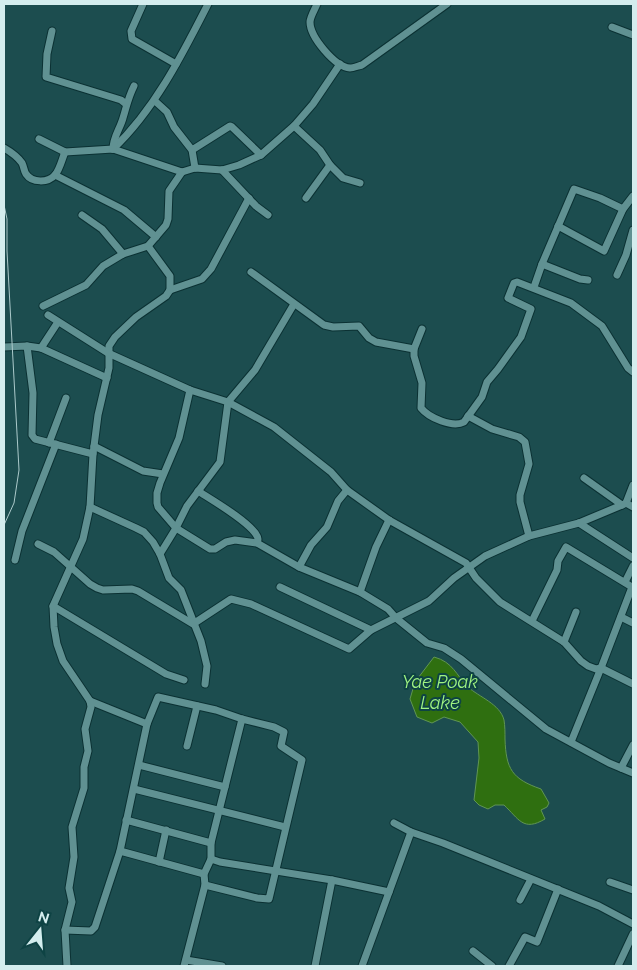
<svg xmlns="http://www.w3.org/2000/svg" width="637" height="970" viewBox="0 0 637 970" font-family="Raleway,sans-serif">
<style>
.water{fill:#2f6f10;stroke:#609553}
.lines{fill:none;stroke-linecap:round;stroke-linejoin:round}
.minor-casing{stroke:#0b3133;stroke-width:9}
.minor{stroke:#609192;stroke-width:7}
.rail{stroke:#accacb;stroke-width:1}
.labels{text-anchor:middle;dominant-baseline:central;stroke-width:4;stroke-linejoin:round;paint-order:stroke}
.water-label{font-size:18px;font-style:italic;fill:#9ff382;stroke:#0e4344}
</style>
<rect width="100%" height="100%" fill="#1c4d4f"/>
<path class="water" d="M434 657C453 662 456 675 468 687 479 697 500 704 504 720 505 726 505 733 505 739 506 769 512 779 541 789L549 803 547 807 541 810 545 819C523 832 519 819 504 805H495L488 809 479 805 474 800 479 758 478 742 460 722 444 717 432 723 417 717 410 699 415 682Z"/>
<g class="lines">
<g class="minor-casing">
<g id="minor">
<polyline points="143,4 131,31 132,39 176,64"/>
<path d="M317 4C315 9 310 17 310 22 310 37 335 67 350 68 353 68 358 66 362 65L447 4"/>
<polyline points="612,27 633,35"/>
<polyline points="52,31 47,54 46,77 121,100 126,104"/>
<polyline points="155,101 167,112 174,127 192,150 195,168"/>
<polyline points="294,126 320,150 330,165 343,178 360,183"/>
<polyline points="39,139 65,152 113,149 182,172 195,168 222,170 239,165 261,155 294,126 313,104 340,64"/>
<path d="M4 148C11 152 17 156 22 163 24 167 24 171 26 174 32 183 48 183 55 175 60 169 62 159 65 152"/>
<path d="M113 149C155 109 182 55 208 4"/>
<path d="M113 149C113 137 120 129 123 118 127 105 128 98 134 86"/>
<polyline points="192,150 230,126 232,127 261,155"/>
<polyline points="222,170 256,206 268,215"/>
<polyline points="55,175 124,210 156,237"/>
<polyline points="306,198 330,165"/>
<polyline points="82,215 102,229 123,254"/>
<polyline points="558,226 604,251 623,209"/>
<polyline points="542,264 580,279 588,280"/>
<polyline points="251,272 324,325 333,327 359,326 369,338 376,342 414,349"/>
<polyline points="617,275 626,255 633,230"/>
<polyline points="534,287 542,264 574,189 600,198 623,209 633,196"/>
<polyline points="170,290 202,279 211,269 249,198"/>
<polyline points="43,306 86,285 103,266 123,254 148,246 166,225 168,219 169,191 182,172"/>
<polyline points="48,315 108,353 190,390 228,402 274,427 331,472 347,490 389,520 466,563 476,578 500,602 564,642 581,661 588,666 596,669 601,668 633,684"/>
<path d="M422 329 414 349V356L422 383 421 408C429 418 453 428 464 422L482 397 487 382 498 369 521 337 531 309 508 298 514 283 517 282 571 303 602 326 628 368 633 372"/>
<polyline points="27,346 33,393 32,435 35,439 93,454"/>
<polyline points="4,347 27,346 41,348 107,378"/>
<polyline points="41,348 58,322"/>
<polyline points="190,390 179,438 160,483 157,493 157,503 158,507 176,528 210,549 215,549 226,542 235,540 257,543 299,567 360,592 388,609 396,618 427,643 444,648 461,659 546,729 609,763 633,773"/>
<polyline points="468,416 492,429 519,437 525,442 529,464 520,495 520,502 529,536"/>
<polyline points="49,443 66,398"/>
<polyline points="94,446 143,471 163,474"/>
<polyline points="584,478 622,505"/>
<path d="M198 491C212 500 250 522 257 536 259 539 258 540 257 543"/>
<polyline points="626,503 633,507"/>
<polyline points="90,507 136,528 144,532 153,542 160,554 169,578 181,590 201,641 207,666 205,684"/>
<polyline points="579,523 633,558"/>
<polyline points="38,544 54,552 90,584 97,588 103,590 132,589 138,591 193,624 231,599 251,604 349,649 371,630 429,601 454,578 485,556 529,536 579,523 622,505 626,503 633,485"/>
<polyline points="160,554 176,528 187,506 220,462 228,402 255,370 294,304"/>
<polyline points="15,560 22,531 56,444"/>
<polyline points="299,567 311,545 327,527 338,501 347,490"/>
<polyline points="625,582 633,566"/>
<polyline points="280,587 371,630"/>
<polyline points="360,592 376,547 389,520"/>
<polyline points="53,606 166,674 184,680"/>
<polyline points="621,617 633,623"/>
<polyline points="532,621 557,570 558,561 566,547 632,587 601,668 571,742"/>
<polyline points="564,642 576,612"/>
<polyline points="90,701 147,724"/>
<polyline points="187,746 197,706"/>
<polyline points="139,765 225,787"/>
<polyline points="621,768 633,745"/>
<polyline points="134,789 285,827"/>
<polyline points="126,820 211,843"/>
<polyline points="394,823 411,832 443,843 599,906 633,924"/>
<polyline points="120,851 204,874"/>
<polyline points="211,859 220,862 332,880 389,892"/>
<polyline points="159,862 166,830"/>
<polyline points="610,882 633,890"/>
<polyline points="520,900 531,879"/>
<polyline points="65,930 91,931 95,927 120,851 147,724 158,697 216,710 242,719 274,727 284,732 281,746 302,760 269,899 257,898 205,885"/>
<polyline points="473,951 492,966"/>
<polyline points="186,960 222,966"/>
<polyline points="67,966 65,930 72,902 69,888 74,857 72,827 84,788 84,767 88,751 85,729 91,707 90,701 63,661 57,644 54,627 53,606 83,539 90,507 93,454 98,415 109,368 109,346 115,337 136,317 166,296 170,290 170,276 148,246"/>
<polyline points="184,966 205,885 204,874 211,859 211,843 242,719"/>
<polyline points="315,966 332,880"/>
<polyline points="362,966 411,832"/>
<polyline points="509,966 525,937 537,942 558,889"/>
<polyline points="618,966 633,934"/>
</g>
</g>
<use href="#minor" class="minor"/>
<polyline class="rail" points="4,205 7,219 7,251 19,470 14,503 4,525"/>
</g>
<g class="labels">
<g class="water-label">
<text x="440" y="681">Yae Poak<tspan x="440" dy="21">Lake</tspan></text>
</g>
</g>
<rect width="637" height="970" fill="none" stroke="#d4edee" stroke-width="10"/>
<g transform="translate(40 930) rotate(17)" stroke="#0e4344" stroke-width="4" paint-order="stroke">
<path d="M0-4L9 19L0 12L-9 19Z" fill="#d4edee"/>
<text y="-8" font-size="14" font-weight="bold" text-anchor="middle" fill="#d4edee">N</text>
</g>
</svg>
